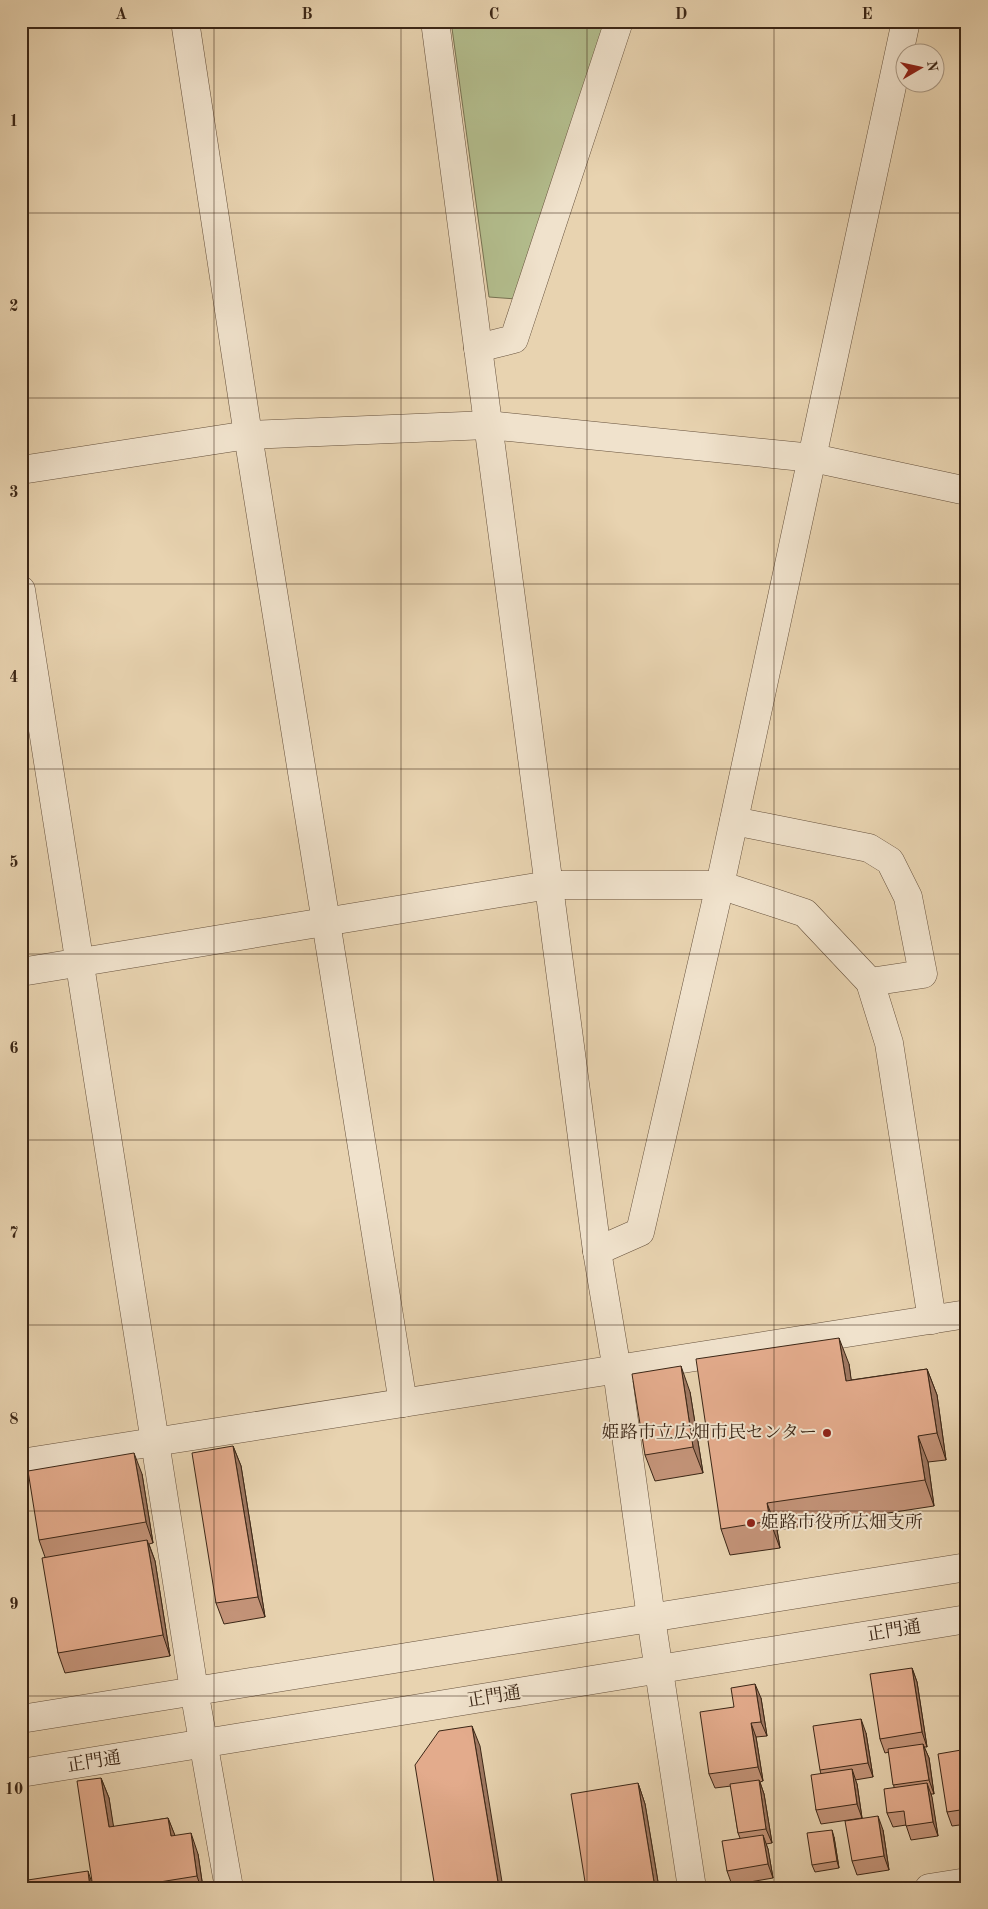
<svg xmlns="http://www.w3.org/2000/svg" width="988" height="1909" viewBox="0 0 988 1909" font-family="'Old Standard TT','Noto Serif JP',serif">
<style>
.green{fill:#b3bd8d;stroke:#777252}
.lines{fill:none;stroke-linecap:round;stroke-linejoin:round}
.minor-casing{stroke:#66513c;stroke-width:29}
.minor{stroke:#f0e2cc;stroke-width:28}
.wall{fill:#c39378;stroke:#3b2616}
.shaded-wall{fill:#9f7862;stroke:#3b2616}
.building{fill:#e3ab8c;stroke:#3b2616}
.grid{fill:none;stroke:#3b2616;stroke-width:1;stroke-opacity:0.55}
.poi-dot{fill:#8f2418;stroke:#f0e2cc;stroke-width:2}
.labels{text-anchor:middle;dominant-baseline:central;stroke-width:4;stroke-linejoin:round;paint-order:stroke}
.poi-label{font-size:18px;fill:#3b2616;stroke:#f0e2cc;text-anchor:end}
.street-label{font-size:18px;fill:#3b2616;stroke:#f0e2cc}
.neatline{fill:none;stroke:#3b2616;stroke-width:2}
.grid-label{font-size:16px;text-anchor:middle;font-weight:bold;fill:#3b2616}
</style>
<rect width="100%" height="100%" fill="#e8d3b0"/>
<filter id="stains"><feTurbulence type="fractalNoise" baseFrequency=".004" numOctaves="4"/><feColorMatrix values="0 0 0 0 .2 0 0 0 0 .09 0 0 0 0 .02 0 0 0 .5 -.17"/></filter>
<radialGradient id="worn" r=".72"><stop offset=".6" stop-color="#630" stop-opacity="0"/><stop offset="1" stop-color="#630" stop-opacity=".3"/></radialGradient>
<polygon class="green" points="451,21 605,21 516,299 489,297"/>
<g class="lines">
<g class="minor-casing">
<g id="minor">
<polyline points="185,21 248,435 403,1403"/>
<polyline points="435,21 597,1251 617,1370 651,1618 692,1888"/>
<polyline points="478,348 514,339 619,21"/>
<polyline points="21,470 248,435 488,425 813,458 967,491"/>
<polyline points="21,590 194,1690 229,1888"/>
<polyline points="734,821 869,848 890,861 908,897 923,974 870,982"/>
<polyline points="21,972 549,885 720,885 805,913 870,982 889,1043 932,1320"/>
<polyline points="597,1251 640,1232 720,885 906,21"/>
<polyline points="21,1463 967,1314"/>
<polyline points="21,1719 967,1567"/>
<polyline points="21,1773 967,1619"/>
<polyline points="929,1888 967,1882"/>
</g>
</g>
<use href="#minor" class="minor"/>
</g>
<g class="wall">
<polygon points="849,1364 851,1380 927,1369 937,1395 946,1460 928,1462 934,1506 777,1530 780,1548 730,1555 721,1529"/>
<polygon points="690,1392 703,1473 655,1481 645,1455"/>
<polygon points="233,1446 241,1466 265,1617 224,1624 216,1603"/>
<polygon points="142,1474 153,1543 149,1544 155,1561 170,1656 65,1673 58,1653 45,1557 39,1540"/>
<polygon points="912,1668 917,1682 927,1747 924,1747 929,1758 934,1794 931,1794 938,1836 911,1840 906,1825 893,1827 887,1813 894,1787 889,1752 885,1753 880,1739"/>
<polygon points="761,1698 767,1736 756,1737 763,1781 760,1782 764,1794 772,1843 766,1844 768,1849 773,1878 732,1885 727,1871 740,1838 738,1833 731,1786 715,1788 709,1774 734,1707"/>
<polygon points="866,1733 873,1777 855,1780 857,1784 862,1818 821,1824 816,1810 821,1774 820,1770"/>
<polygon points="967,1749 967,1824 952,1826 947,1812"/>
<polygon points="101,1778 109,1798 113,1827 168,1818 175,1836 198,1854 203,1888 93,1888"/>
<polygon points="638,1783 645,1804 659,1888 586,1888"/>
<polygon points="883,1830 889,1870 857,1875 852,1861"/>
<polygon points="834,1837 839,1868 815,1872 812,1865"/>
</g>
<g class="shaded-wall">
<polygon points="839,1338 849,1364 855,1407 846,1381"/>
<polygon points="681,1366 690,1392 703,1473 693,1447"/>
<polygon points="927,1369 937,1395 946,1460 937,1433"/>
<polygon points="918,1436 928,1462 934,1506 925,1480"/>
<polygon points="233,1446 241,1466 265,1617 258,1597"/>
<polygon points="134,1453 142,1474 153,1543 146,1522"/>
<polygon points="767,1503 777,1530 780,1548 770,1521"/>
<polygon points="147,1540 155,1561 170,1656 163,1635"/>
<polygon points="912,1668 917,1682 927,1747 922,1732"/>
<polygon points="755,1684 761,1698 767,1736 761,1722"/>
<polygon points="861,1719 866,1733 873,1777 868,1763"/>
<polygon points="751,1723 756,1737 763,1781 758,1767"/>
<polygon points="472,1726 480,1746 503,1888 499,1888"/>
<polygon points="923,1744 929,1758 934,1794 929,1780"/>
<polygon points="852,1769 857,1784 862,1818 857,1804"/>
<polygon points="101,1778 109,1798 117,1848 109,1827"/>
<polygon points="759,1780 764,1794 772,1843 766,1829"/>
<polygon points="638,1783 645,1804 659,1888 655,1888 654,1882"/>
<polygon points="927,1783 932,1797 938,1836 933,1822"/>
<polygon points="878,1816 883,1830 889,1870 884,1856"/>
<polygon points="168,1818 176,1838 171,1836"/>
<polygon points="832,1830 834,1837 839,1868 837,1861"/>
<polygon points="191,1833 198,1854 203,1888 201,1888 197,1876"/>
<polygon points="763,1835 768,1849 773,1878 768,1864"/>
<polygon points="88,1871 93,1886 93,1888 90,1888"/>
</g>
<g class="building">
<polygon points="839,1338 846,1381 927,1369 937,1433 918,1436 925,1480 767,1503 770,1521 721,1529 696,1359"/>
<polygon points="681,1366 693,1447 645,1455 632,1374"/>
<polygon points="233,1446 258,1597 216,1603 192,1453"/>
<polygon points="134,1453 146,1522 39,1540 28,1471"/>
<polygon points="147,1540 163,1635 58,1653 42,1558"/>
<polygon points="912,1668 922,1732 880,1739 870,1674"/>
<polygon points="755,1684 761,1722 751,1723 758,1767 709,1774 700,1712 734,1707 731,1688"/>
<polygon points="861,1719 868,1763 820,1770 813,1726"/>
<polygon points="472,1726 499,1888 435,1888 415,1765 439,1731"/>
<polygon points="923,1744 929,1780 893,1785 888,1749"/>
<polygon points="967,1749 967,1809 947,1812 938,1754"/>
<polygon points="852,1769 857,1804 816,1810 811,1775"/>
<polygon points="101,1778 109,1827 168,1818 171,1836 191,1833 197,1876 122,1888 93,1888 77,1781"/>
<polygon points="759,1780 766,1829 738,1833 730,1784"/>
<polygon points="638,1783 654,1882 620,1888 586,1888 571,1794"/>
<polygon points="927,1783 933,1822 906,1826 904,1811 887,1813 884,1789"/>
<polygon points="878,1816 884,1856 852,1861 845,1821"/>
<polygon points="832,1830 837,1861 812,1865 807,1833"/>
<polygon points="763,1835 768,1864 727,1871 722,1841"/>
<polygon points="88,1871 90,1888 21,1888 21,1881"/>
</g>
<path class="grid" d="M214 21V1888M401 21V1888M587 21V1888M774 21V1888M21 213H967M21 398H967M21 584H967M21 769H967M21 954H967M21 1140H967M21 1325H967M21 1511H967M21 1696H967"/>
<g class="poi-dot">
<circle cx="827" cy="1433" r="5"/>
<circle cx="751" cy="1523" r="5"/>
</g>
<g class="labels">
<g class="poi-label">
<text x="817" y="1433">姫路市立広畑市民センター</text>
<text x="761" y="1523" text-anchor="start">姫路市役所広畑支所</text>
</g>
<g class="street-label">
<text transform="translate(894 1631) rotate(-9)">正門通</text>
<text transform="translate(494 1697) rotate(-9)">正門通</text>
<text transform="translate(94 1762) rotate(-9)">正門通</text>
</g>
</g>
<rect width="988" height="1909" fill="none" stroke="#e8d3b0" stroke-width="55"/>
<g transform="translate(920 68) rotate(81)"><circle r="24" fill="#f0e2cc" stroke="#a89783"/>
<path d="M0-4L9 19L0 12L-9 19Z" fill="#8f2418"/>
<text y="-8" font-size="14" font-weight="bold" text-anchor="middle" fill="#3b2616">N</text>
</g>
<rect x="28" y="28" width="932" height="1854" class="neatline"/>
<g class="grid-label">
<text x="121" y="19">A</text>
<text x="307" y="19">B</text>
<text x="494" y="19">C</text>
<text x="681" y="19">D</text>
<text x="867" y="19">E</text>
<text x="14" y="126">1</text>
<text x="14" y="311">2</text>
<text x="14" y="497">3</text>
<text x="14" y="682">4</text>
<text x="14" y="867">5</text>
<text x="14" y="1053">6</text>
<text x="14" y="1238">7</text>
<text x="14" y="1424">8</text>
<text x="14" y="1609">9</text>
<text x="14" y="1794">10</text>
</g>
<rect width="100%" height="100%" filter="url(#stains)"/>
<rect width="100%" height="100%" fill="url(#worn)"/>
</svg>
